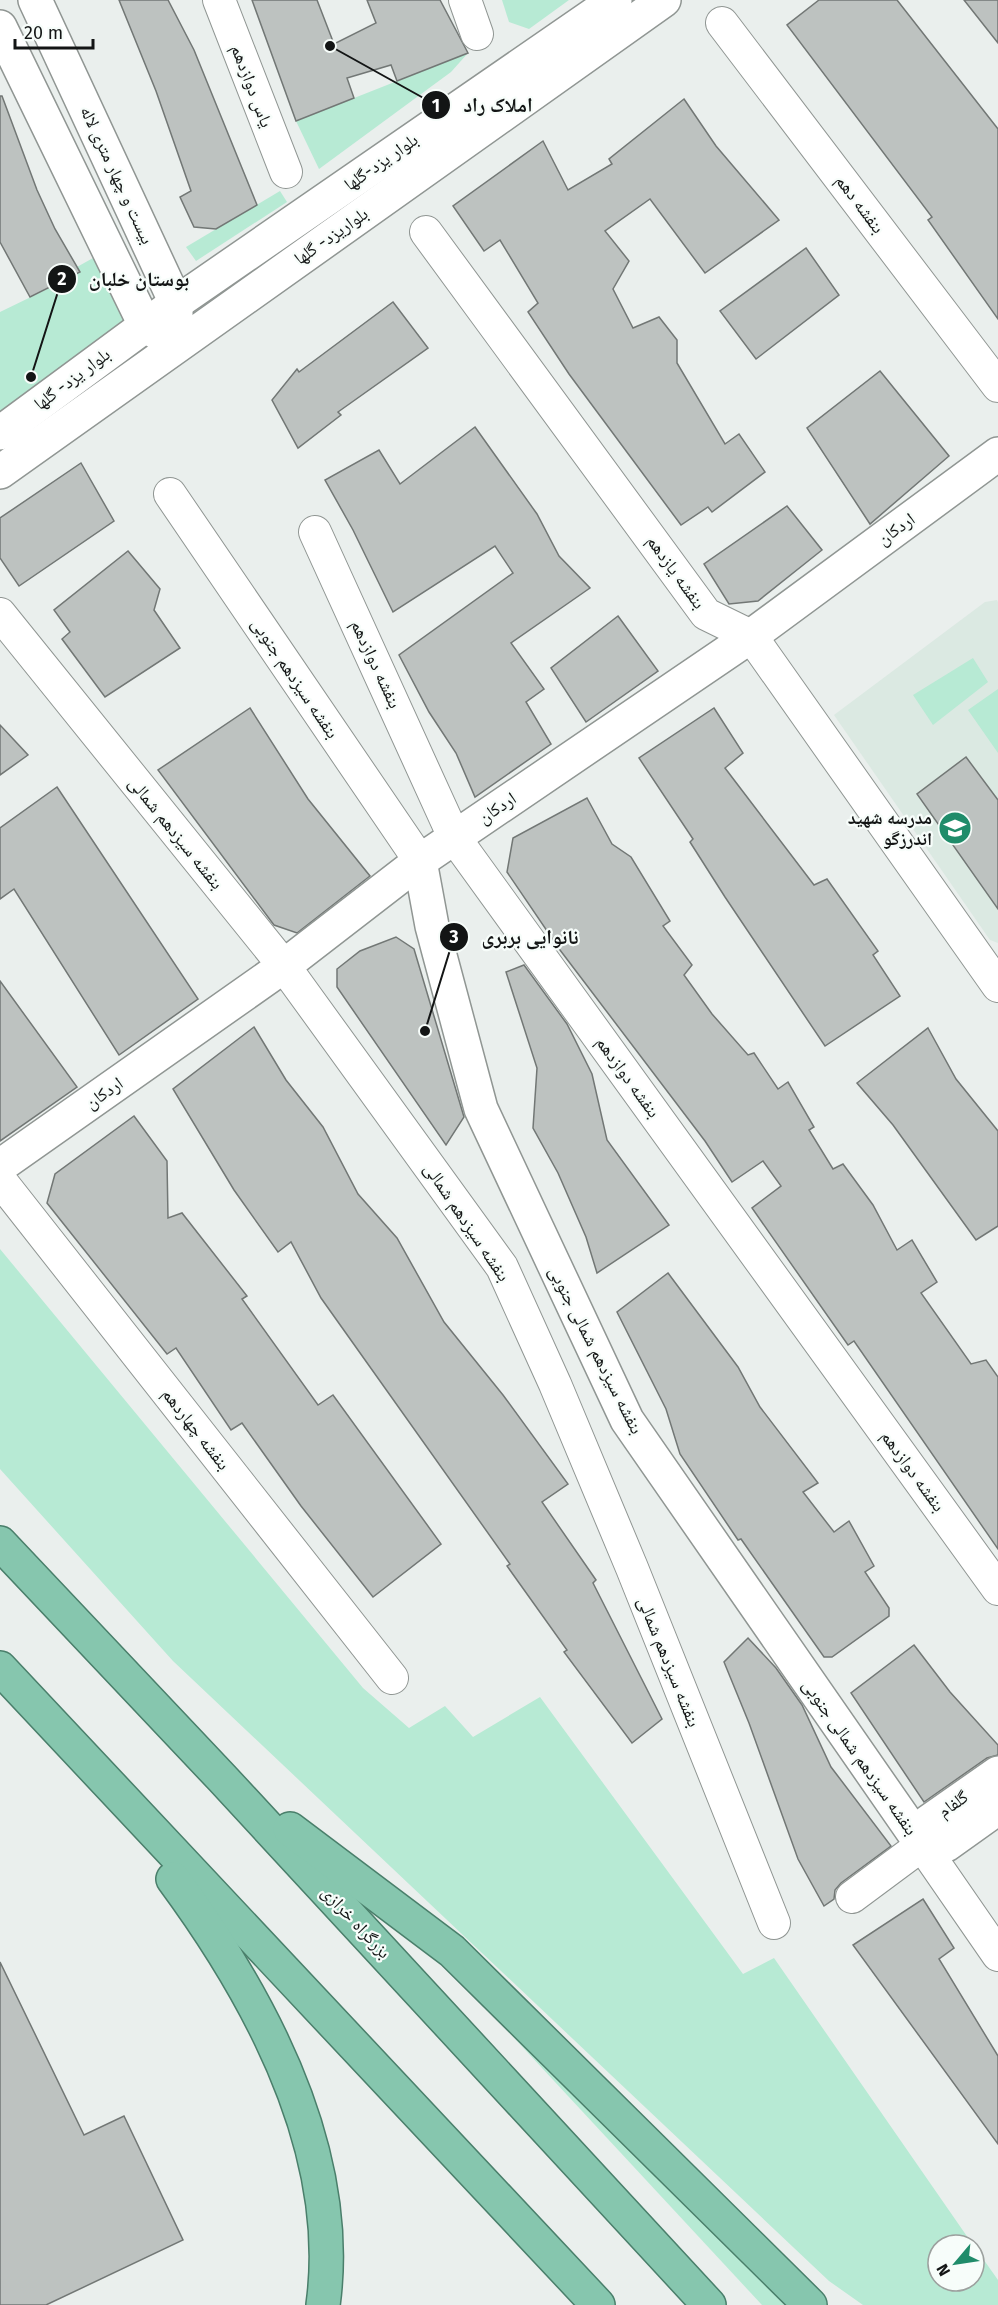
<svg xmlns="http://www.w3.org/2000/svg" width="998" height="2305" viewBox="0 0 998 2305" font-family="'Fira Sans','Noto Naskh Arabic',sans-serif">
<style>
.built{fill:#dbe9e2}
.green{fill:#b7ead4}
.building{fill:#bdc2c0;stroke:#727775;stroke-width:1.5}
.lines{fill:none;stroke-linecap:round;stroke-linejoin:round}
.minor-casing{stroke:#909693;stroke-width:34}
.tertiary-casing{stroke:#909693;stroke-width:36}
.secondary-casing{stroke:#909693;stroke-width:36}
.trunk-casing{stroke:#4a7f6b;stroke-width:36}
.minor{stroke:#fff;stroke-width:32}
.tertiary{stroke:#fff;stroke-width:33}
.secondary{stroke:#fff;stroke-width:33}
.trunk{stroke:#86c6ae;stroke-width:33}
.labels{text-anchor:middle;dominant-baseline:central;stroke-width:4.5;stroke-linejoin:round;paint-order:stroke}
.street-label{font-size:18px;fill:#131515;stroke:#f7fdfa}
.poi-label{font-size:18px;font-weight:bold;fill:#131515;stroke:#f7fdfa;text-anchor:end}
.leader{fill:none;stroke:#131515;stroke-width:2}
.callout-dot{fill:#131515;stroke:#f7fdfa;stroke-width:2}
.mark-label{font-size:18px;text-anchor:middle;font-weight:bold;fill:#fff}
.callout-label{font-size:20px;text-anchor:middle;font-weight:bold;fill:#131515;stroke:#f7fdfa;stroke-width:4.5;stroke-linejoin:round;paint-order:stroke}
</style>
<rect width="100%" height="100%" fill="#eaefed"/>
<polygon class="built" points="997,600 998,602 998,943 990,940 834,715 985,602"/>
<g class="green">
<polygon points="502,0 569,0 529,29 509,22"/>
<polygon points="468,53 451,72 319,169 296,121"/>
<polygon points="280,191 287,202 196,261 186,247"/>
<polygon points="102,253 130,323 0,421 0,312 70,278 68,272"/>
<polygon points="973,658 988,682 933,725 913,695"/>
<polygon points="998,689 998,753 968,710"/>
<polygon points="0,1249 363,1688 409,1728 445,1706 473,1737 540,1697 743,1974 774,1958 973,2245 938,2245 938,2281 974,2281 974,2246 998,2280 998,2305 863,2305 829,2281 173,1661 0,1469"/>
<polygon points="439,1957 792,2305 762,2305"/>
</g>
<g class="building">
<polygon points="119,0 168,0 194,50 257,205 216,229 194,227 180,197 191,191 156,91"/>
<polygon points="252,0 317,0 334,44 376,23 367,0 440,0 468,53 397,81 391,65 347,78 354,98 296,121"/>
<polygon points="819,0 897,0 998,129 998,319 928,220 932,217 787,25"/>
<polygon points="964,0 998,0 998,43"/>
<polygon points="0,96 2,96 37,190 55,229 80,272 30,297 0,242"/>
<polygon points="684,99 716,146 779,220 705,273 650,199 605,231 629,261 613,289 633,328 659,317 677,340 677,363 725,444 739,434 765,472 712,512 708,507 681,525 569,374 528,312 538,303 500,240 484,251 453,206 543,141 568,190 612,164 609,159"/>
<polygon points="806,248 839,295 756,359 720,311"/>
<polygon points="393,302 428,348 338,412 341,415 298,448 272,400 297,369 299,372"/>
<polygon points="880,371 949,456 870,524 807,428"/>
<polygon points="475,427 537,514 559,556 590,588 511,643 544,689 526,702 551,744 475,797 456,753 429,712 399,655 513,573 495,546 393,612 353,530 325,480 379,450 400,484"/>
<polygon points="81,463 114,521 19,586 0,558 0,518"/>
<polygon points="787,506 822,550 758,601 729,604 704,564"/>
<polygon points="128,551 160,589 154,610 180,648 105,697 62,639 70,632 54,610"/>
<polygon points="618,616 658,671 586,722 551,668"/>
<polygon points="250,708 308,799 370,876 297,933 274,925 158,770"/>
<polygon points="714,708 743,753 725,768 814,885 827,879 878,951 873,955 900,996 825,1046 725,897 690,842 693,839 639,758"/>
<polygon points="0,725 28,755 0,775"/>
<polygon points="966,757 998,800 998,909 917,794"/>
<polygon points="57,787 198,999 119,1055 14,889 0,899 0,828"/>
<polygon points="587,798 612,844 631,857 670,921 663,926 692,965 684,975 712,1014 748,1055 754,1053 778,1089 788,1082 814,1127 809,1130 833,1169 843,1164 873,1205 897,1250 912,1240 937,1282 921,1293 971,1364 986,1360 998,1377 998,1549 854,1341 848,1345 752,1208 781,1186 763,1161 732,1182 705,1141 560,950 507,872 513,838"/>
<polygon points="396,937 414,949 464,1117 446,1145 337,987 337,969 360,951"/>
<polygon points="524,965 567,1024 592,1074 607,1140 669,1225 597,1273 586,1237 558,1173 533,1128 537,1068 506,972"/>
<polygon points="0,981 77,1087 0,1141"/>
<polygon points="254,1027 286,1080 323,1127 358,1194 397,1238 444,1322 503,1395 568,1484 542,1502 596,1580 593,1583 662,1719 632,1743 564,1652 567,1650 507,1566 510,1564 321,1298 291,1242 278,1252 234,1190 173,1089"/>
<polygon points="928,1028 956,1079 998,1131 998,1226 976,1240 893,1125 857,1083"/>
<polygon points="134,1116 167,1161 168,1218 182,1213 247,1296 242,1299 318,1405 333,1395 441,1544 373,1597 301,1506 242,1423 231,1430 176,1348 167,1354 47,1203 55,1174"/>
<polygon points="668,1273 738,1367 760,1407 818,1483 803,1492 834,1532 849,1521 874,1566 865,1572 889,1608 889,1616 832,1657 824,1657 741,1539 738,1540 680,1454 666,1409 617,1312"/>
<polygon points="748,1638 776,1668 802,1705 831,1767 891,1846 841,1883 835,1890 834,1899 824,1906 798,1859 749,1723 724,1662"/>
<polygon points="914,1645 950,1692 998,1745 998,1755 987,1758 924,1802 851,1693"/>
<polygon points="923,1899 954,1948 939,1959 998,2056 998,2144 853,1945"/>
<polygon points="0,1962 84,2135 124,2116 183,2240 46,2305 0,2305"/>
</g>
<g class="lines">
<g class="minor-casing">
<g id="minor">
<polyline points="219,0 286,172"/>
<polyline points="465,0 477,34"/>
<polyline points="722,23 998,386"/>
<polyline points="426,232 706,614 751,636 998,986"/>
<polyline points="170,494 420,861"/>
<polyline points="315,532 454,837 998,1589"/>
<polyline points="0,614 284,966 502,1267 555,1384 632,1568 774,1923"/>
<polyline points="0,1180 392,1678"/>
<polyline points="852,1897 922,1845 998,1955"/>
</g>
</g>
<g class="tertiary-casing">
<g id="tertiary">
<polyline points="35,0 176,303 176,346"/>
<polyline points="0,27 145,325 170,341"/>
<polyline points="420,861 432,926 481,1109 627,1420 922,1845"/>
<polyline points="0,1166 284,966 420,861 751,636 998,454"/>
<polyline points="922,1845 928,1822 998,1773"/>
<polyline points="922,1845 946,1845 998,1808"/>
</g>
</g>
<g class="secondary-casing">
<g id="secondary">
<polyline points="0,433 176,303 615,0"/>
<polyline points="0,472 664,0"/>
</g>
</g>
<g class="trunk-casing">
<g id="trunk">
<polyline points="0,1543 222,1778 709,2305"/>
<polyline points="0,1668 598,2305"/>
<polyline points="290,1829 452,1951 810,2305"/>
<path d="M173 1879C260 1997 344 2152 323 2305"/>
</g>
</g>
<use href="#minor" class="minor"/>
<use href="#tertiary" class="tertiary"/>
<use href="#secondary" class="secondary"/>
<use href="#trunk" class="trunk"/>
</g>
<defs>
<g id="school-disc" transform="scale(1.725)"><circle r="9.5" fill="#1f8c6a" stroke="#f7fdfa"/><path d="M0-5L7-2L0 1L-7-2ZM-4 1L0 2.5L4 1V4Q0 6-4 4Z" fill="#fff"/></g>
</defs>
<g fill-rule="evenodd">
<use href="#school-disc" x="955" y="828"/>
</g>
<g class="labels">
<g class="street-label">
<text transform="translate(252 86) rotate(69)">یاس دوازدهم</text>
<text transform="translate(381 162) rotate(-35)">بلوار یزد-گلها</text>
<text transform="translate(117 175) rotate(65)">بیست و چهار متری لاله</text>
<text transform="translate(860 204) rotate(53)">بنفشه دهم</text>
<text transform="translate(331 236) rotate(-35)">بلواریزد- گلها</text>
<text transform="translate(72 379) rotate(-37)">بلوار یزد- گلها</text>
<text transform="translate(896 529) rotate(-36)">اردکان</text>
<text transform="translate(676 572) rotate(54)">بنفشه یازدهم</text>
<text transform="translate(376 664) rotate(65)">بنفشه دوازدهم</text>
<text transform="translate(295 678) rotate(56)">بنفشه سیزدهم جنوبی</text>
<text transform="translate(497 808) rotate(-34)">اردکان</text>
<text transform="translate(176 833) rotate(51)">بنفشه سیزدهم شمالی</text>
<text transform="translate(628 1077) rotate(54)">بنفشه دوازدهم</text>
<text transform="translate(104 1093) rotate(-35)">اردکان</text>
<text transform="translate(467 1222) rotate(56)">بنفشه سیزدهم شمالی</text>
<text transform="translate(596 1350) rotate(63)">بنفشه سیزدهم شمالی جنوبی</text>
<text transform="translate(196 1429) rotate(52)">بنفشه چهاردهم</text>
<text transform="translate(913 1471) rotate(54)">بنفشه دوازدهم</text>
<text transform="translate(669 1662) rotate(68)">بنفشه سیزدهم شمالی</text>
<text transform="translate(860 1757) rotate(55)">بنفشه سیزدهم شمالی جنوبی</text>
<text transform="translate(953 1804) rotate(-35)">گلفام</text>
<text transform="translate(356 1922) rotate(47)">بزرگراه خرازی</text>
</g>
<g class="poi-label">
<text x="932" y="818">مدرسه شهید<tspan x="932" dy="21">اندرزگو</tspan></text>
</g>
</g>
<path class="leader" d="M330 46L436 105M31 377L62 279M425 1031L454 937"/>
<g class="callout-dot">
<circle cx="330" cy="46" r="6"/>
<circle cx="31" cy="377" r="6"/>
<circle cx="425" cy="1031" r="6"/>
<circle cx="436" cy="105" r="15"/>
<circle cx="62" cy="279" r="15"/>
<circle cx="454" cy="937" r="15"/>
</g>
<g class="mark-label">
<text x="436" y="112">1</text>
<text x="62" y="285">2</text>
<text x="454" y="943">3</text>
</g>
<g class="callout-label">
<text x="498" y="112">املاک راد</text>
<text x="139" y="286">بوستان خلبان</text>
<text x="530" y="944">نانوایی بربری</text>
</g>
<g transform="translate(956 2263) rotate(241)"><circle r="28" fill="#f7fdfa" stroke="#9ca09e" stroke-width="1.5"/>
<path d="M0-4.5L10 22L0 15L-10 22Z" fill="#1f8c6a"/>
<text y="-9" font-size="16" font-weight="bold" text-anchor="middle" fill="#131515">N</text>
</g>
<path d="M15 39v9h78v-9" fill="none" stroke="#131515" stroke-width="3"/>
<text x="24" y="39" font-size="18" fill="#131515" stroke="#f7fdfa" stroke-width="4.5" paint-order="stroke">20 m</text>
</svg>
